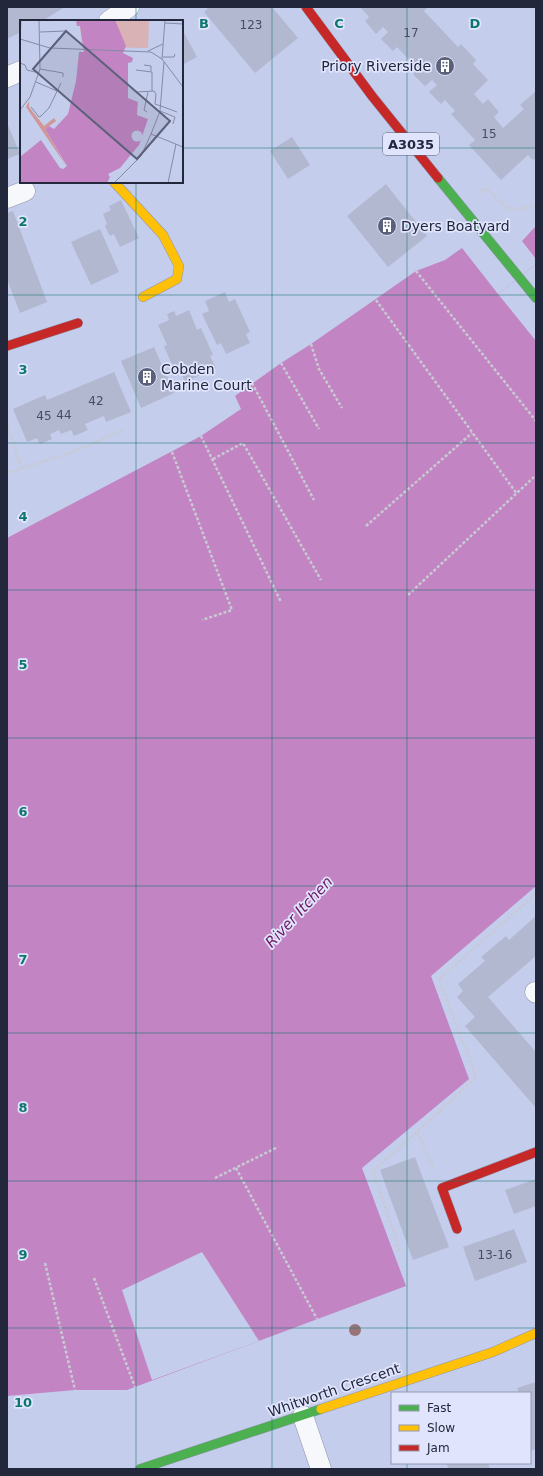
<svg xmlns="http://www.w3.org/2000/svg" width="543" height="1476" viewBox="0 0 543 1476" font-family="'DejaVu Sans',sans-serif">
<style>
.water{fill:#c284c2}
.pier{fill:#c5cdec}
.building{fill:#b3b8d1}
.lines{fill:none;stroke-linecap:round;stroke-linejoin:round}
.street-casing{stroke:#9096ad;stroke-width:21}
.fast-casing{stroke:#9096ad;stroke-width:10}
.slow-casing{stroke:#9096ad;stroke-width:10}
.jam-casing{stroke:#9096ad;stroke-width:10}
.path{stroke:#c8cad3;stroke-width:2.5;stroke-dasharray:3 2;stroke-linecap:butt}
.street{stroke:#f6f8fc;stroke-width:20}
.fast{stroke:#4caf50;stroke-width:9}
.slow{stroke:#ffc107;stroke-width:9}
.jam{stroke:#c62828;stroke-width:9}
.tree{fill:#987478}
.grid{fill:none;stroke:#0f766e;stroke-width:1;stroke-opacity:0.55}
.labels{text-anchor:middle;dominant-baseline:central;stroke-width:3.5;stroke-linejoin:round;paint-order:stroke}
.number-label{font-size:12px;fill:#474c62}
.shield{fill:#e0e5fd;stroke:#5b6076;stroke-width:1}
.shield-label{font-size:13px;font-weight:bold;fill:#22273c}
.poi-label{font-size:14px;fill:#22273c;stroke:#e0e5fd;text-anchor:start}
.street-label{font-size:14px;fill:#22273c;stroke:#e0e5fd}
.water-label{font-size:15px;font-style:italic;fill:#6e1a62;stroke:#e0e5fd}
.inset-road{fill:none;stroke:#848ba6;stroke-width:1}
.view{fill:#5b617a;fill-opacity:0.15;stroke:#5b617a;stroke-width:2}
.inset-edge{fill:none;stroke:#22273c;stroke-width:2}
.grid-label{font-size:13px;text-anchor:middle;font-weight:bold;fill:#0f766e;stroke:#e0e5fd;stroke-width:3.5;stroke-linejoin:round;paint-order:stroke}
</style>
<rect width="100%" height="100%" fill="#c5cdec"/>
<g class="water">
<polygon points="536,226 536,259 522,241"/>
<polygon points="462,248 498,294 536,264 536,886 431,976 469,1079 362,1168 406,1286 127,1390 75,1390 7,1396 7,538 201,436 241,409 235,396 281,363 311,344 416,271 445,260"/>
</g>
<g class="pier">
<polygon points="536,264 536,341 498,294"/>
<polygon points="202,1252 259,1341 152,1380 122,1290"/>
</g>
<g class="building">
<polygon points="7,7 65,7 42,21 21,21 21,32 7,39"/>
<polygon points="209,7 272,7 298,38 255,73 204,12"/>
<polygon points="360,7 428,7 424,11 458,47 461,44 476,60 473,64 488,80 474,94 483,104 488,99 499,112 494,117 503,128 524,109 520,105 536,91 536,158 533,160 528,155 501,180 469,145 475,140 451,114 455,111 445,100 441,104 429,92 437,85 432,80 425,86 413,74 418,69 397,47 393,51 381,39 388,32 383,27 376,34 365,21 369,17"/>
<polygon points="182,29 197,57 182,65"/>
<polygon points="7,125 8,125 20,154 7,159"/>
<polygon points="292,137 310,165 288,179 270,151"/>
<polygon points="386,184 427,236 388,267 347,216"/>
<polygon points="121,200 139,238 120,247 114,234 110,236 105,226 107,224 103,214 111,210 109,206"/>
<polygon points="13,211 47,302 20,313 7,279 7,213"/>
<polygon points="100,229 119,272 91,285 71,242"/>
<polygon points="225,292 229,302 235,299 250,332 246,334 250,343 226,354 221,343 217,345 202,314 209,311 205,301"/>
<polygon points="189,310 197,330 201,328 213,355 210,356 216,368 185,382 180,370 175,372 164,346 167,345 158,325 169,320 167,314 174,311 176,316"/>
<polygon points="154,347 174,393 141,408 121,361"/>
<polygon points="114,372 131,412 106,422 104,416 85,424 88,430 74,436 71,430 61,434 59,430 50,434 52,439 40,444 37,438 27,442 13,409 45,395 47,400"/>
<polygon points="536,916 536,956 488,997 536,1052 536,1108 465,1026 475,1017 457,997 463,991 458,984 485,961 481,957 506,936 509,940"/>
<polygon points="415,1157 449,1247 413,1260 380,1170"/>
<polygon points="536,1179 536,1206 514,1214 505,1190"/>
<polygon points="514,1229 527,1262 475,1281 463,1247"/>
<polygon points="536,1382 536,1449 530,1451 530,1393 519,1393 517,1388"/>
<polygon points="446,1463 488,1463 490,1469 449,1469"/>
</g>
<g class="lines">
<g class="street-casing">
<g id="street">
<polyline points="109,21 129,7"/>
<polyline points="7,77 21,71"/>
<polyline points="7,198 25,191"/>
<polyline points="535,992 536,993"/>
<polyline points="303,1416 321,1469"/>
</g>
</g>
<g class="fast-casing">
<g id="fast">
<polyline points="438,178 536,298"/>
<polyline points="140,1469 321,1409"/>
</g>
</g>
<g class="slow-casing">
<g id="slow">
<polyline points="114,182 163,235 179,266 177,279 143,297"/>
<polyline points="321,1409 493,1352 536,1333"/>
</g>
</g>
<g class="jam-casing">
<g id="jam">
<polyline points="306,7 372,96 438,178"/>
<polyline points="7,346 78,323"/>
<polyline points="457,1229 442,1188 536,1152"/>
</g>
</g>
<g class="path">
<polyline points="479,193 486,188 507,208 521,209 536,204"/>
<polyline points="416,271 536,421"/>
<polyline points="376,300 517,494"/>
<polyline points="311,344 319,369 342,408"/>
<polyline points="281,363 319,429"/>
<polyline points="252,383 314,500"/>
<polyline points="7,423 21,468"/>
<polyline points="201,436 281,602"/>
<polyline points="172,452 232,610 202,620"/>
<polyline points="213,459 243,443 321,580"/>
<polyline points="7,473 73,452 123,430"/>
<polyline points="366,526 472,433"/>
<polyline points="408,595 534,477"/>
<polyline points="433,1167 417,1132 476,1077 439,979 536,894"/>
<polyline points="236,1168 317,1319"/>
<polyline points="215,1178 278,1147"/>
<polyline points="400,1251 373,1171 417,1132"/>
<polyline points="45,1263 75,1390"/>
<polyline points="94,1278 135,1387"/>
</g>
<use href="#street" class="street"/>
<use href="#fast" class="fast"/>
<use href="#slow" class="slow"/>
<use href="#jam" class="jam"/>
</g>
<circle class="tree" cx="355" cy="1330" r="6"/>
<path class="grid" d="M136 7V21M272 7V1469M407 7V1393M7 148H21M182 148H536M136 182V1469M7 295H536M7 443H536M7 590H536M7 738H536M7 886H536M7 1033H536M7 1181H536M7 1328H536M407 1463V1469"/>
<defs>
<g id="building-disc" transform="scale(1)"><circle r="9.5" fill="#5b617a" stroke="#e0e5fd"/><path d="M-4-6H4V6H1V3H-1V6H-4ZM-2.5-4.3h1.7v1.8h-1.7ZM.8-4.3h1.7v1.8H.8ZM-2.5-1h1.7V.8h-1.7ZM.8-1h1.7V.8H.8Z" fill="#fff"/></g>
</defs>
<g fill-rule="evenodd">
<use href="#building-disc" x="445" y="66"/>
<use href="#building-disc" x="387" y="226"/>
<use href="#building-disc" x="147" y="377"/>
</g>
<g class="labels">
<g class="number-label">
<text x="251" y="25">123</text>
<text x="411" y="33">17</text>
<text x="489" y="134">15</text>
<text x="96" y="401">42</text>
<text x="64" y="415">44</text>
<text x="44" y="416">45</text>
<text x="495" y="1255">13-16</text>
</g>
<rect class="shield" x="383" y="133" width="56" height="22" rx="3"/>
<g class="shield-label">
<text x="411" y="144">A3035</text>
</g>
<g class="poi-label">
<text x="431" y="66" text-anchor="end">Priory Riverside</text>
<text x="401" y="226">Dyers Boatyard</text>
<text x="161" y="369">Cobden<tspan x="161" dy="16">Marine Court</tspan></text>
</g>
<g class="street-label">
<text transform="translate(334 1390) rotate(-19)">Whitworth Crescent</text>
</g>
<g class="water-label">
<text transform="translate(299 912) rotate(-47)">River Itchen</text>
</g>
</g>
<g transform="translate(20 20)">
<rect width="163" height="163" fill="#c5cdec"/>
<path d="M56 0H129L128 28 62 27 60 6H57Z" fill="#d9b2b6"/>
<path d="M9 81V87L24 106 34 98 36 101 25 109 47 147 6 87Z" fill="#d19695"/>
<path d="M56 0H95L106 26 103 33 113 38 112 42 108 43V78L118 82 117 95 128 99 119 125 100 148 88 154 90 157 87 163H0V137L21 120 40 148 43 149 47 146 25 109 29 106 34 109 48 94 56 61 59 32H64L60 6H57Z" fill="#c284c2"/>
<path d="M111.5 116a5.5 5.5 0 1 1 11 0a5.5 5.5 0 1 1-11 0Z" fill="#c5cdec"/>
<path class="inset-road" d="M145 3 163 4M20 12 46 11M0 19 1 0M0 19 30 28 131 32 142 39 163 67M128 31 143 24M143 37H154L155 34M142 39 145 0M0 43 5 45 7 50 19 53M124 45 131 46V51M20 49 43 53V57M116 50 132 52V71M16 62 37 71M116 72 134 71 136 74 135 84 141 86M141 86 157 92M11 87 19 97 21 96 29 88 41 63M0 90 10 77 20 49 19 0M140 91 155 97 153 104M127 92 124 90 128 72M131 114 163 127M94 163 121 136 131 114 140 91 144 42M148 163 156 124"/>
<path class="view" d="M46 11 150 101 117 139 13 49Z"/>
<rect width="163" height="163" class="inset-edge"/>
</g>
<g class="grid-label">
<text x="204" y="28">B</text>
<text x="339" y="28">C</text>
<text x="475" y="28">D</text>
<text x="23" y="226">2</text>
<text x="23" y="374">3</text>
<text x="23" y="521">4</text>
<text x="23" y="669">5</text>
<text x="23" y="816">6</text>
<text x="23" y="964">7</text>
<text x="23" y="1112">8</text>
<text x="23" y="1259">9</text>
<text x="23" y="1407">10</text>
</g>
<rect width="543" height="1476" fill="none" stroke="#22273c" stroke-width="16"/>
<rect x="391" y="1392" width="140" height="72" fill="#e0e5fd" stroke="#9499b0"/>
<rect x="399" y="1405" width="20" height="6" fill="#4caf50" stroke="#9499b0"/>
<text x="427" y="1412" font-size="12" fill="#22273c">Fast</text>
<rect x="399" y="1425" width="20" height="6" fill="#ffc107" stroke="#9499b0"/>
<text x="427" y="1432" font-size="12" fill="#22273c">Slow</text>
<rect x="399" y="1445" width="20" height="6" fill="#c62828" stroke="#9499b0"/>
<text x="427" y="1452" font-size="12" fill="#22273c">Jam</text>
</svg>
